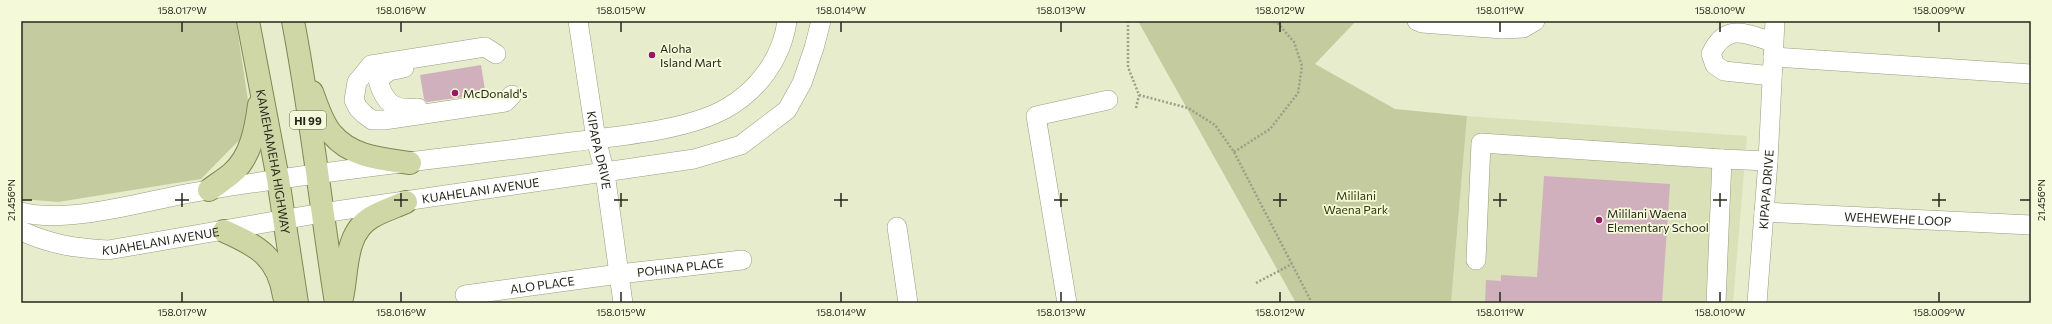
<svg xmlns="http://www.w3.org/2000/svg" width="2052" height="324" viewBox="0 0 2052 324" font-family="Commissioner,sans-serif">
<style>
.built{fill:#dae1b9}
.green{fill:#c3cb9f}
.building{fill:#d1b0be}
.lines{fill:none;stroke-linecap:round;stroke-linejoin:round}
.minor-casing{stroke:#989d7f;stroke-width:20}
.major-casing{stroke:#7f8850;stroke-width:24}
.path{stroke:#9a9f86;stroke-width:2.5;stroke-dasharray:2 2;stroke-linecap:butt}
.minor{stroke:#fff;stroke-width:19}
.major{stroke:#d0d7a7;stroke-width:22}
.ticks{fill:none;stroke:#25271b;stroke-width:1.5}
.poi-dot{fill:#9c1668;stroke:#f4fad9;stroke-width:1.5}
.labels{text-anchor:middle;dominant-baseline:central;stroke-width:3.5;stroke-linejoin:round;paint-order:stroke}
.shield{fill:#f4fad9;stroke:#636654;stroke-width:1}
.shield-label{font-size:11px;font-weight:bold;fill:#25271b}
.poi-label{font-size:12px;fill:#25271b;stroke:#f4fad9;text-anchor:start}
.street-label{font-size:12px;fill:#25271b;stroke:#f4fad9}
.park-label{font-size:12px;fill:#313600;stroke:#f4fad9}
.neatline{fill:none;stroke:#25271b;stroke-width:1.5}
.ticks-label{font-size:10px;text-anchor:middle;fill:#25271b}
</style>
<rect width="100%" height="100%" fill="#e6eccc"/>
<polygon class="built" points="1467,116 1747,136 1733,303 1451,303"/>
<g class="green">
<polygon points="21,21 236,21 252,127 201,179 58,202 21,199"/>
<polygon points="1138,21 1356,21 1315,64 1395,109 1467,116 1451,303 1296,303"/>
</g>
<g class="building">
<polygon points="481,65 485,90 462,93 463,97 427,102 424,99 420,75"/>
<polygon points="1544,176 1670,184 1662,303 1485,303 1486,280 1501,281 1501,275 1537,277"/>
</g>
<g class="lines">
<g class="minor-casing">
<g id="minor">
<path id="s1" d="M578 21 596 139 605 173 623 303"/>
<polyline points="1417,21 1422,23 1503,29 1523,28 1535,21"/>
<polyline points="496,54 485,47 371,65 357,82 354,100 358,108 364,114 372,120 384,120 505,102 512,95"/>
<polyline points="1773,57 2031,74"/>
<path d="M404 68 389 71 378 80C384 103 394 111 418 108"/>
<path d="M1772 76 1724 71 1715 65 1711 54C1726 22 1746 34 1773 42"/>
<path d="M21 212C66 224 138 203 185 194 228 186 272 180 316 174 401 162 487 153 572 142 617 136 685 131 725 109 758 91 782 58 787 21"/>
<path id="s2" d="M1764 212 2031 225"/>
<polyline points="897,227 908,303"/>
<path id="s3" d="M21 231C53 245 74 248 108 250L322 213 694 159 741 145 787 110 802 83 814 48 821 21"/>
<polyline points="1476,260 1481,143 1722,159"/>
<path id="s4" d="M465 295 619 274 742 260"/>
<polyline points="1067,303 1036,116 1108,100"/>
<polyline points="1716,303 1722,159 1768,161"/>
<path id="s5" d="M1757 303 1768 161 1775 21"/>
</g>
</g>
<g class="major-casing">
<g id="major">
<path id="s6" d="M248 21 278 179 297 303"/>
<path d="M293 21C311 114 321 209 336 303"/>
<path d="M312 92C317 105 322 123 332 134 351 157 382 159 410 163"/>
<path d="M209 190C217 184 225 179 232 173 251 157 256 128 259 105"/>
<path d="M224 231C258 246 278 257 284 296"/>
<path d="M342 298C348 271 344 233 372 217 382 211 395 207 406 202"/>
</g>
</g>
<g class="path">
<polyline points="1128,21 1128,67 1139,95 1188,108 1215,125 1234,152 1312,303"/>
<polyline points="1136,108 1139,95"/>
<polyline points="1234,152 1270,129 1298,93 1302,66 1294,42 1276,21"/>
<polyline points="1256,283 1292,264"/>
</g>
<use href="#minor" class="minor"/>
<use href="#major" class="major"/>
</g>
<path class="ticks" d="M182 22V32M401 22V32M621 22V32M841 22V32M1061 22V32M1280 22V32M1500 22V32M1720 22V32M1939 22V32M182 193V207M401 193V207M621 193V207M841 193V207M1061 193V207M1280 193V207M1500 193V207M1720 193V207M1939 193V207M22 200H32M175 200H189M394 200H408M614 200H628M834 200H848M1054 200H1068M1273 200H1287M1493 200H1507M1713 200H1727M1932 200H1946M2020 200H2030M182 292V302M401 292V302M621 292V302M841 292V302M1061 292V302M1280 292V302M1500 292V302M1720 292V302M1939 292V302"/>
<g class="poi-dot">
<circle cx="652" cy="55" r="4"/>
<circle cx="455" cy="93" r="4"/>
<circle cx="1599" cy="220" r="4"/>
</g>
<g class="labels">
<rect class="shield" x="290" y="111" width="36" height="18" rx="3"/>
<g class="shield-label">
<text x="308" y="120">HI 99</text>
</g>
<g class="poi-label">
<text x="660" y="48">Aloha<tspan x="660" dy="14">Island Mart</tspan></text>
<text x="463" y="93">McDonald's</text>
<text x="1607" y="213">Mililani Waena<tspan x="1607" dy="14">Elementary School</tspan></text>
</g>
<g class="street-label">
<text stroke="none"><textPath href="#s1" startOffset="131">KIPAPA DRIVE</textPath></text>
<text stroke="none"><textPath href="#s6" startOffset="143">KAMEHAMEHA HIGHWAY</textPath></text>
<text stroke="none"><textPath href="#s5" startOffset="114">KIPAPA DRIVE</textPath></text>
<text stroke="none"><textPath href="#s3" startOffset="467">KUAHELANI AVENUE</textPath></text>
<text stroke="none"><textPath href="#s2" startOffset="134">WEHEWEHE LOOP</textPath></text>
<text stroke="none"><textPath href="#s3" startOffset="143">KUAHELANI AVENUE</textPath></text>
<text stroke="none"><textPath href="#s4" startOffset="217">POHINA PLACE</textPath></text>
<text stroke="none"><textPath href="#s4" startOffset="78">ALO PLACE</textPath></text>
</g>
<g class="park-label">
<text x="1356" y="195">Mililani<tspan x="1356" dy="14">Waena Park</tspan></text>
</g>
</g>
<rect width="2052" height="324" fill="none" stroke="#f4fad9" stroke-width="44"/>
<rect x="22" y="22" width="2008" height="280" class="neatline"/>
<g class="ticks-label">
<text x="182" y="14">158.017°W</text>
<text x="401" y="14">158.016°W</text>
<text x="621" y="14">158.015°W</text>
<text x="841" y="14">158.014°W</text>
<text x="1061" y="14">158.013°W</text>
<text x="1280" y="14">158.012°W</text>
<text x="1500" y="14">158.011°W</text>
<text x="1720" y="14">158.010°W</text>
<text x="1939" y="14">158.009°W</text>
<text transform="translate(11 200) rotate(-90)" y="4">21.456°N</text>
<text transform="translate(2041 200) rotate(-90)" y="4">21.456°N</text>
<text x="182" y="316">158.017°W</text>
<text x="401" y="316">158.016°W</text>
<text x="621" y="316">158.015°W</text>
<text x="841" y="316">158.014°W</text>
<text x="1061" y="316">158.013°W</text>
<text x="1280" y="316">158.012°W</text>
<text x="1500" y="316">158.011°W</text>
<text x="1720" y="316">158.010°W</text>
<text x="1939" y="316">158.009°W</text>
</g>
</svg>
